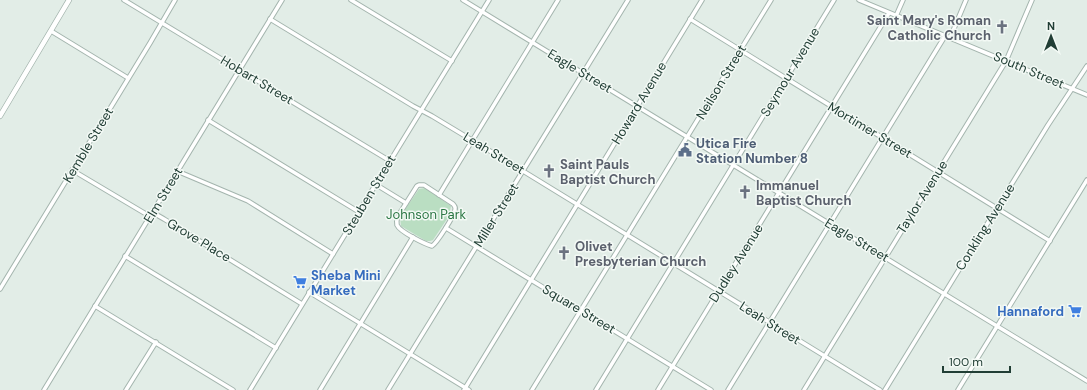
<svg xmlns="http://www.w3.org/2000/svg" width="1087" height="390" viewBox="0 0 1087 390" font-family="'DM Sans',sans-serif">
<style>
.green{fill:#badec2}
.lines{fill:none;stroke-linecap:round;stroke-linejoin:round}
.minor-casing{stroke:#a4b5ae;stroke-width:5.5}
.tertiary-casing{stroke:#a4b5ae;stroke-width:6}
.minor{stroke:#fff;stroke-width:3.5}
.tertiary{stroke:#fff;stroke-width:4.5}
.labels{text-anchor:middle;dominant-baseline:central;stroke-width:3;stroke-linejoin:round;paint-order:stroke}
.worship-label{font-size:13px;font-weight:bold;fill:#5b616d;stroke:#f3f9f5;text-anchor:start}
.street-label{font-size:13px;fill:#213e35;stroke:#f3f9f5}
.service-label{font-size:13px;font-weight:bold;fill:#4e5e75;stroke:#f3f9f5;text-anchor:start}
.park-label{font-size:13px;fill:#2a7643;stroke:#f3f9f5}
.shop-label{font-size:13px;font-weight:bold;fill:#366cbe;stroke:#f3f9f5;text-anchor:start}
</style>
<rect width="100%" height="100%" fill="#e2ede7"/>
<polygon class="green" points="425,188 451,206 449,216 433,240 430,241 426,241 401,226 400,217 417,192 419,189"/>
<g class="lines">
<g class="minor-casing">
<g id="minor">
<polyline points="124,0 390,161"/>
<polyline points="351,0 452,61"/>
<polyline points="463,0 1087,381"/>
<polyline points="859,0 1087,95"/>
<polyline points="896,16 903,0"/>
<polyline points="270,19 413,106 432,116 523,171 880,390"/>
<polyline points="690,19 1050,241"/>
<polyline points="51,31 128,78"/>
<polyline points="950,38 966,0"/>
<polyline points="208,120 359,212"/>
<polyline points="72,170 146,214 157,215 164,219 302,304"/>
<polyline points="177,171 248,201 333,254"/>
<polyline points="375,184 406,203"/>
<path d="M419 185H424L453 204C455 207 456 207 455 210 454 216 437 243 432 246 425 244 400 232 397 225 396 221 397 219 398 216L417 186Z"/>
<polyline points="439,195 558,0"/>
<polyline points="446,228 711,390"/>
<polyline points="125,256 276,348"/>
<polyline points="0,289 150,43 175,0"/>
<polyline points="309,292 469,390"/>
<polyline points="95,306 233,390"/>
<polyline points="44,390 282,0"/>
<polyline points="126,390 156,342"/>
<polyline points="250,390 333,254 489,0"/>
<polyline points="320,390 413,237"/>
<polyline points="388,390 628,0"/>
<polyline points="464,390 702,0"/>
<polyline points="532,390 771,0"/>
<polyline points="596,390 834,0"/>
<polyline points="658,390 889,13"/>
<polyline points="728,390 945,36"/>
<polyline points="804,390 1006,61 1032,0"/>
<polyline points="885,390 1048,125 1087,66"/>
<polyline points="958,390 1087,180"/>
</g>
</g>
<g class="tertiary-casing">
<polyline id="tertiary" points="0,116 69,0"/>
</g>
<use href="#minor" class="minor"/>
<use href="#tertiary" class="tertiary"/>
</g>
<defs>
<g id="church-bare" transform="scale(1.08)"><path d="M-1.2-6h2.4v3.5h3.3v2.4h-3.3V6h-2.4V-.1h-3.3v-2.4h3.3Z" fill="#6b7280" stroke="#f3f9f5" stroke-width="2.5" paint-order="stroke"/></g>
<g id="civic-bare" transform="scale(1.08)"><path d="M-.6-6.5H3V-4.5H.6V-3L4-1V1h2V6H-6V1h2V-1L-.6-3ZM-1.2 2.5V6h2.4V2.5Z" fill="#5c6f8a" stroke="#f3f9f5" stroke-width="2.5" paint-order="stroke"/></g>
<g id="supermarket-bare" transform="scale(1.08)"><path d="M-6-5.5h2.5l.6 2H6L4.5 2H-2.5L-4.4-4H-6ZM-1.5 3.2a1.3 1.3 0 1 0 .1 0ZM3 3.2a1.3 1.3 0 1 0 .1 0Z" fill="#3f7fe0" stroke="#f3f9f5" stroke-width="2.5" paint-order="stroke"/></g>
</defs>
<g fill-rule="evenodd">
<use href="#church-bare" x="1002" y="27"/>
<use href="#civic-bare" x="685" y="150"/>
<use href="#church-bare" x="549" y="171"/>
<use href="#church-bare" x="745" y="192"/>
<use href="#church-bare" x="564" y="253"/>
<use href="#supermarket-bare" x="300" y="282"/>
<use href="#supermarket-bare" x="1075" y="311"/>
</g>
<g class="labels">
<g class="worship-label">
<text x="991" y="20" text-anchor="end">Saint Mary's Roman<tspan x="991" dy="15">Catholic Church</tspan></text>
<text x="560" y="164">Saint Pauls<tspan x="560" dy="15">Baptist Church</tspan></text>
<text x="756" y="185">Immanuel<tspan x="756" dy="15">Baptist Church</tspan></text>
<text x="575" y="246">Olivet<tspan x="575" dy="15">Presbyterian Church</tspan></text>
</g>
<g class="street-label">
<text transform="translate(1029 70) rotate(23)">South Street</text>
<text transform="translate(580 71) rotate(31)">Eagle Street</text>
<text transform="translate(790 72) rotate(-59)">Seymour Avenue</text>
<text transform="translate(257 80) rotate(31)">Hobart Street</text>
<text transform="translate(721 82) rotate(-59)">Neilson Street</text>
<text transform="translate(639 103) rotate(-59)">Howard Avenue</text>
<text transform="translate(870 130) rotate(31)">Mortimer Street</text>
<text transform="translate(88 145) rotate(-59)">Kemble Street</text>
<text transform="translate(494 153) rotate(31)">Leah Street</text>
<text transform="translate(163 195) rotate(-59)">Elm Street</text>
<text transform="translate(369 195) rotate(-59)">Steuben Street</text>
<text transform="translate(922 197) rotate(-58)">Taylor Avenue</text>
<text transform="translate(496 215) rotate(-58)">Miller Street</text>
<text transform="translate(985 227) rotate(-58)">Conkling Avenue</text>
<text transform="translate(199 240) rotate(31)">Grove Place</text>
<text transform="translate(857 240) rotate(31)">Eagle Street</text>
<text transform="translate(736 263) rotate(-58)">Dudley Avenue</text>
<text transform="translate(579 309) rotate(31)">Square Street</text>
<text transform="translate(770 323) rotate(32)">Leah Street</text>
</g>
<g class="service-label">
<text x="696" y="143">Utica Fire<tspan x="696" dy="15">Station Number 8</tspan></text>
</g>
<g class="park-label">
<text x="426" y="214">Johnson Park</text>
</g>
<g class="shop-label">
<text x="311" y="275">Sheba Mini<tspan x="311" dy="15">Market</tspan></text>
<text x="1064" y="311" text-anchor="end">Hannaford</text>
</g>
</g>
<g transform="translate(1051 36)" stroke="#f3f9f5" stroke-width="3" paint-order="stroke">
<path d="M0-3L7 15L0 10L-7 15Z" fill="#213e35"/>
<text y="-6" font-size="11" font-weight="bold" text-anchor="middle" fill="#213e35">N</text>
</g>
<path d="M943 366v6h67v-6" fill="none" stroke="#213e35" stroke-width="2"/>
<text x="949" y="366" font-size="12" fill="#213e35" stroke="#f3f9f5" stroke-width="3" paint-order="stroke">100 m</text>
</svg>
